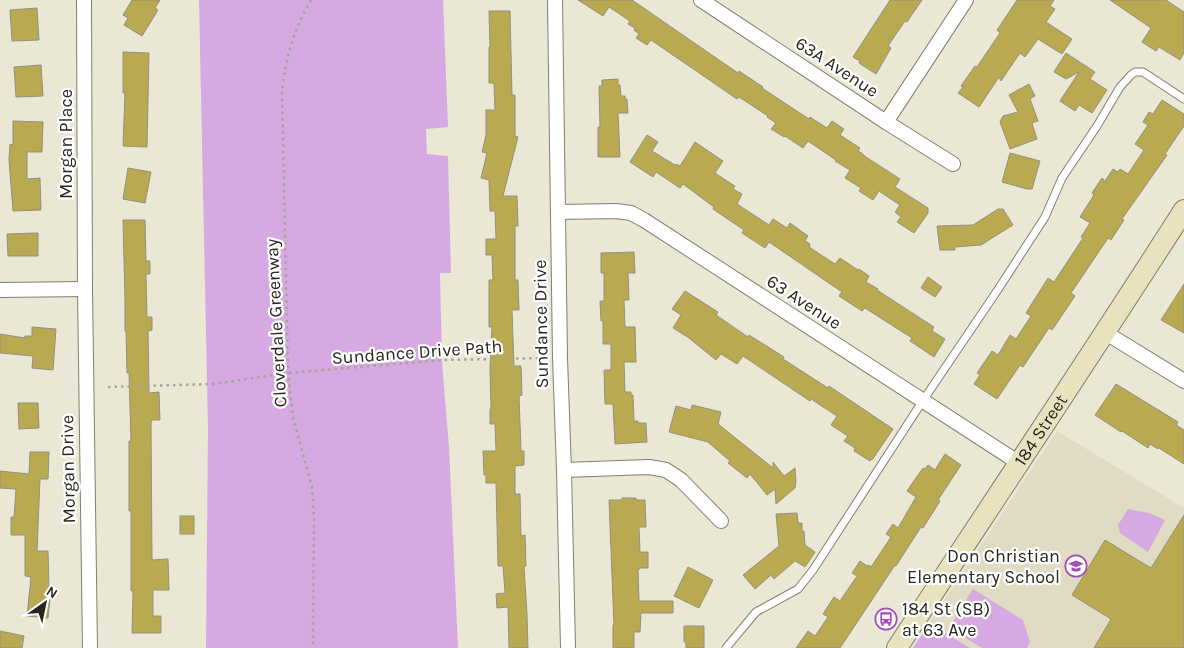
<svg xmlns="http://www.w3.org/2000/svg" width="1184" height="648" viewBox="0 0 1184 648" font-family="Karla,sans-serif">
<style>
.built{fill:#e0dcc3}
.green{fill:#d6a9e2}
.building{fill:#b9aa51;stroke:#939180}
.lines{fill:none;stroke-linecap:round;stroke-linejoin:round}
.lane-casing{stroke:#817f6e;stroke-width:9}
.street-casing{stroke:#817f6e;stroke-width:16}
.secondary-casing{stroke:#817f6e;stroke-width:22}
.path{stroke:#a6a496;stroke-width:2.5;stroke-dasharray:2.5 4;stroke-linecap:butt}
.lane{stroke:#fff;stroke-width:7}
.street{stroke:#fff;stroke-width:14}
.secondary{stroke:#e8e2be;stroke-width:20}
.labels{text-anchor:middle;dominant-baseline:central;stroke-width:4.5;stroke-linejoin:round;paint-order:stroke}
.street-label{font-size:18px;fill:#26261f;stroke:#fff}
.poi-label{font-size:18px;fill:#26261f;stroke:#fff;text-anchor:end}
</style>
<rect width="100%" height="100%" fill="#eae7d5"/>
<polygon class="built" points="1057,431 1184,508 1184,648 970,648 929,623"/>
<g class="green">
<polygon points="199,0 443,0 448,127 426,129 427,154 448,156 451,273 440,273 440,276 442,362 449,447 458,648 206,648 208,427"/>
<polygon points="1128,509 1149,513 1165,520 1148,552 1120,533 1118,525"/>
<polygon points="973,589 1023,620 1030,642 1027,648 982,648 949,628"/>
<polygon points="929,623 970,648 913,648"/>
</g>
<g class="building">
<polygon points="132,0 160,0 155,8 158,10 142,36 124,25 128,18 123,15"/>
<polygon points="578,0 632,0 738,73 739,71 763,87 762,88 809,119 810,117 827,128 832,121 844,129 840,135 860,148 858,151 863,154 863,155 900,179 895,187 928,208 928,213 914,233 897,222 901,217 895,212 900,205 879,191 873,200 859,191 861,188 845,178 850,170 835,161 836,160 808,141 803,148 785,136 784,137 771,129 776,123 767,117 768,116 739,97 737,99 651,40 647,45 636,38 639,34 634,30 635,28 628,24 630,21 609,7 603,16"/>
<polygon points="890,0 922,0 907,22 905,21 888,46 891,48 876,74 859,63 860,61 853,57"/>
<polygon points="1017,0 1054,0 1050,6 1055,9 1046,22 1072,39 1062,54 1038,39 1025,57 1020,53 1001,81 999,77 979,107 958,93 963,87 961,86 975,66 977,67 1000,33 997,30"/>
<polygon points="1110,0 1166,0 1184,12 1184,53 1180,60 1159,47 1156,51 1142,42 1151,28"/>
<polygon points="37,8 39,40 12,41 10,10"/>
<polygon points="489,11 510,11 512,95 515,95 515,136 518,137 503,196 517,196 518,226 515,226 515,280 518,280 519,310 512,310 514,366 521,366 522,395 519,396 521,451 524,451 524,465 515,466 515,494 520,494 521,536 525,535 526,566 524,566 527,615 528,648 509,648 508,607 497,608 496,594 505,593 503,566 498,566 496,483 486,483 486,475 484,475 483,451 496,451 495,424 490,424 490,409 491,409 490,368 492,327 489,327 489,280 493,280 492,255 486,255 486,239 496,239 495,211 490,211 489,180 481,178 487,153 482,152 486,135 486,110 495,110 494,83 489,83 489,47 490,47"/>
<polygon points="123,52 149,53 147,147 123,146 125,93 123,93"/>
<polygon points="1066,53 1095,72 1090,79 1107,90 1092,113 1079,105 1075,111 1060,101 1079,72 1066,79 1054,72"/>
<polygon points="41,65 43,96 16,97 14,67"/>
<polygon points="618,79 618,85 620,85 621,96 625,96 625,99 627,99 628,113 618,113 620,157 598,157 598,127 600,127 599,86 602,86 602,80"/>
<polygon points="1029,84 1035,96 1030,99 1038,121 1032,123 1037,139 1010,149 1000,122 1003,116 1018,112 1009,95"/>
<polygon points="1162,100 1184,114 1184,126 1165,154 1167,155 1122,219 1124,220 1111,240 1108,238 1071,293 1075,296 1052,330 1049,328 1023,367 1020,365 997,399 974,384 980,375 977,373 992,351 998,355 1010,335 1016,339 1031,316 1026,313 1048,278 1054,282 1083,238 1081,237 1090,223 1080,217 1094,195 1092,193 1102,178 1105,181 1113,169 1118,172 1120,169 1128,174 1144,150 1135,144 1148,125 1143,122 1149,112 1153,114"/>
<polygon points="13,121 43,122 42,152 27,152 27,179 40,178 41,210 13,211 9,160 10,144 13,145"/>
<polygon points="647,135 658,142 652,151 675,165 676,164 680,166 695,142 723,161 715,173 733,185 735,186 733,189 742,194 737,204 769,225 773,219 787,228 790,223 808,236 805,241 810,244 809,247 835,264 840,258 858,270 859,269 869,276 866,282 878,289 877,290 934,327 932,331 945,339 934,357 910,341 912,338 865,308 862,311 839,296 842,292 769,242 765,248 742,233 744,230 713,209 714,207 683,184 680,188 656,172 653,177 630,162"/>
<polygon points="1010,153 1040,161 1032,189 1027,189 1002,182"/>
<polygon points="128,168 151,172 145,203 123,199"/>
<polygon points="998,209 1003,209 1013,225 981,245 955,247 955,250 940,250 937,226 973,225"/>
<polygon points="123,220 145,220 146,261 150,261 150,274 146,274 147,317 152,317 152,330 148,331 149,393 159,392 160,420 152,420 151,422 152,560 168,559 169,590 153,590 153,616 161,616 161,633 132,633 133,591 131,591 131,511 129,511 129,441 131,441 129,373 127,373 126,331 125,331 125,300"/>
<polygon points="38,233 38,256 8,256 7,234"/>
<polygon points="634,252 635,273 628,273 629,300 624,300 625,327 635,327 636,362 624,362 625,392 631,392 631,395 633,395 634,421 638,421 638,423 646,423 647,442 615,444 613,404 605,404 604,370 611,370 611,344 603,344 603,321 601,321 600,301 604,301 604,273 601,273 601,253"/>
<polygon points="928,277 942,287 935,297 921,288"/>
<polygon points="1184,284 1184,333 1161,320"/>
<polygon points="685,291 718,312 716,315 748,337 749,335 784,357 783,359 828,388 829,386 893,429 872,460 871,459 870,461 854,451 855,448 844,441 848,436 831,425 837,416 811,399 810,401 743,356 737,364 721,354 716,360 689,338 673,328 681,315 672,309"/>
<polygon points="32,327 56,329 53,370 32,368 33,356 0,353 0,334 25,338 25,336 32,336"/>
<polygon points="1116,384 1178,422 1176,425 1184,430 1184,464 1159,448 1158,449 1150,444 1148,448 1122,431 1121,432 1095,415"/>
<polygon points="18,403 38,403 39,428 19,429"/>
<polygon points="692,405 721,412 718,424 773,468 773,462 784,476 795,468 796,481 795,488 776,504 775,489 767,495 750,474 747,478 728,463 730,461 708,442 669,432 676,406 691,410"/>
<polygon points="30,452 49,452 48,479 40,479 37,551 48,551 49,589 51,589 48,618 27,616 31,577 25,576 25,535 11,535 11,517 14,517 16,489 0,488 0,471 29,474"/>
<polygon points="945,454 961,465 938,500 940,501 923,528 921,527 896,566 895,565 840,648 796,648 808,631 815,636 828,617 823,614 834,597 840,601 857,576 852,573 860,561 867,566 868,565 871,567 891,537 886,534 893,524 898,528 916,497 907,491 923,468 925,469 928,465 935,470"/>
<polygon points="622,498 636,498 636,500 645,500 646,527 639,527 640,552 648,552 648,568 640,568 640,569 638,569 639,601 673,601 673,613 641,613 640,632 634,632 634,648 613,648 613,625 614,625 609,500 622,500"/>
<polygon points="797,513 798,523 802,523 802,531 804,531 805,545 815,552 805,567 795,561 774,579 771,575 755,589 743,575 779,546 776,514"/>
<polygon points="1184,515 1184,648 1094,648 1111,619 1072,595 1105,540 1151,568"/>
<rect x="180" y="516" width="14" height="18"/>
<polygon points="688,567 713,580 699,608 674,596"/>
<polygon points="684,626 704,626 704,648 686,648 686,642 684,642"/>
<polygon points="0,631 24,636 22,648 0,648"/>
</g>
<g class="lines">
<g class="lane-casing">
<polyline id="lane" points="726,648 756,612 798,589 813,570 922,402 997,291 1045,217 1062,178 1097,126 1120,87 1131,75 1135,72 1143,72 1184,99"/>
</g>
<g class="street-casing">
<g id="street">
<polyline points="84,0 85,289 90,648"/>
<polyline points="555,0 560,358 564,470 568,648"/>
<polyline points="701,0 886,122 953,164"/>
<polyline points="886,122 966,0"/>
<polyline points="558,212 616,211 631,213 644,220 1019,463"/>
<polyline points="0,290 85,289"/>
<polyline points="1106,333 1184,381"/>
<polyline points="564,470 649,467 666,470 681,480 721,521"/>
</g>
</g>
<g class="secondary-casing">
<g id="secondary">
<path id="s1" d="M897 648C993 502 1090 357 1184 210"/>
</g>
</g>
<g class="path">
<path d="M311 0C293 31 286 57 282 92L288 373 293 417 312 487 314 519 313 648"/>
<polyline points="108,387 212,384 288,373 443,360 547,358"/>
</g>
<use href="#lane" class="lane"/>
<use href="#street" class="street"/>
<use href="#secondary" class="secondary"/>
</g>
<defs>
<g id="school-ring" transform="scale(1.125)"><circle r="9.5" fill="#fff" stroke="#a34cb9" stroke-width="1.5"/><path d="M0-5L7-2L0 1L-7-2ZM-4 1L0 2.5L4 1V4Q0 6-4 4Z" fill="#a34cb9"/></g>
<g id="bus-ring" transform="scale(1.125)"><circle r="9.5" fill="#fff" stroke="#a34cb9" stroke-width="1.5"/><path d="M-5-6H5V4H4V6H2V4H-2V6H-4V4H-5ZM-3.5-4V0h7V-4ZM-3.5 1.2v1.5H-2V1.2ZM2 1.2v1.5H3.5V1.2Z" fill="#a34cb9"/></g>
</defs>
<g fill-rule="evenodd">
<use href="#school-ring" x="1076" y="566"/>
<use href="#bus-ring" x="886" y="619"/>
</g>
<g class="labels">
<g class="street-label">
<text transform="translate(837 67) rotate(33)">63A Avenue</text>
<text transform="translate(66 144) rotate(-90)">Morgan Place</text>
<text transform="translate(804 302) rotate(33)">63 Avenue</text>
<text transform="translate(276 323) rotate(-93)">Cloverdale Greenway</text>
<text transform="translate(541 324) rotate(-91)">Sundance Drive</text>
<text transform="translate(417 352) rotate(-4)">Sundance Drive Path</text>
<text stroke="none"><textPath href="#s1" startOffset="261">184 Street</textPath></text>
<text transform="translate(68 469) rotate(-91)">Morgan Drive</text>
</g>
<g class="poi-label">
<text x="1060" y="556">Don Christian<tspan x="1060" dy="21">Elementary School</tspan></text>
<text x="902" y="609" text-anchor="start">184 St (SB)<tspan x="902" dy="21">at 63 Ave</tspan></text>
</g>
</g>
<g transform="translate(45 603) rotate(33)" stroke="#ffffff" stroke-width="4" paint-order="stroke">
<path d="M0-4L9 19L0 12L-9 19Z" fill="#26261f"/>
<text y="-8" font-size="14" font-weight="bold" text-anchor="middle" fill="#26261f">N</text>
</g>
</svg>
